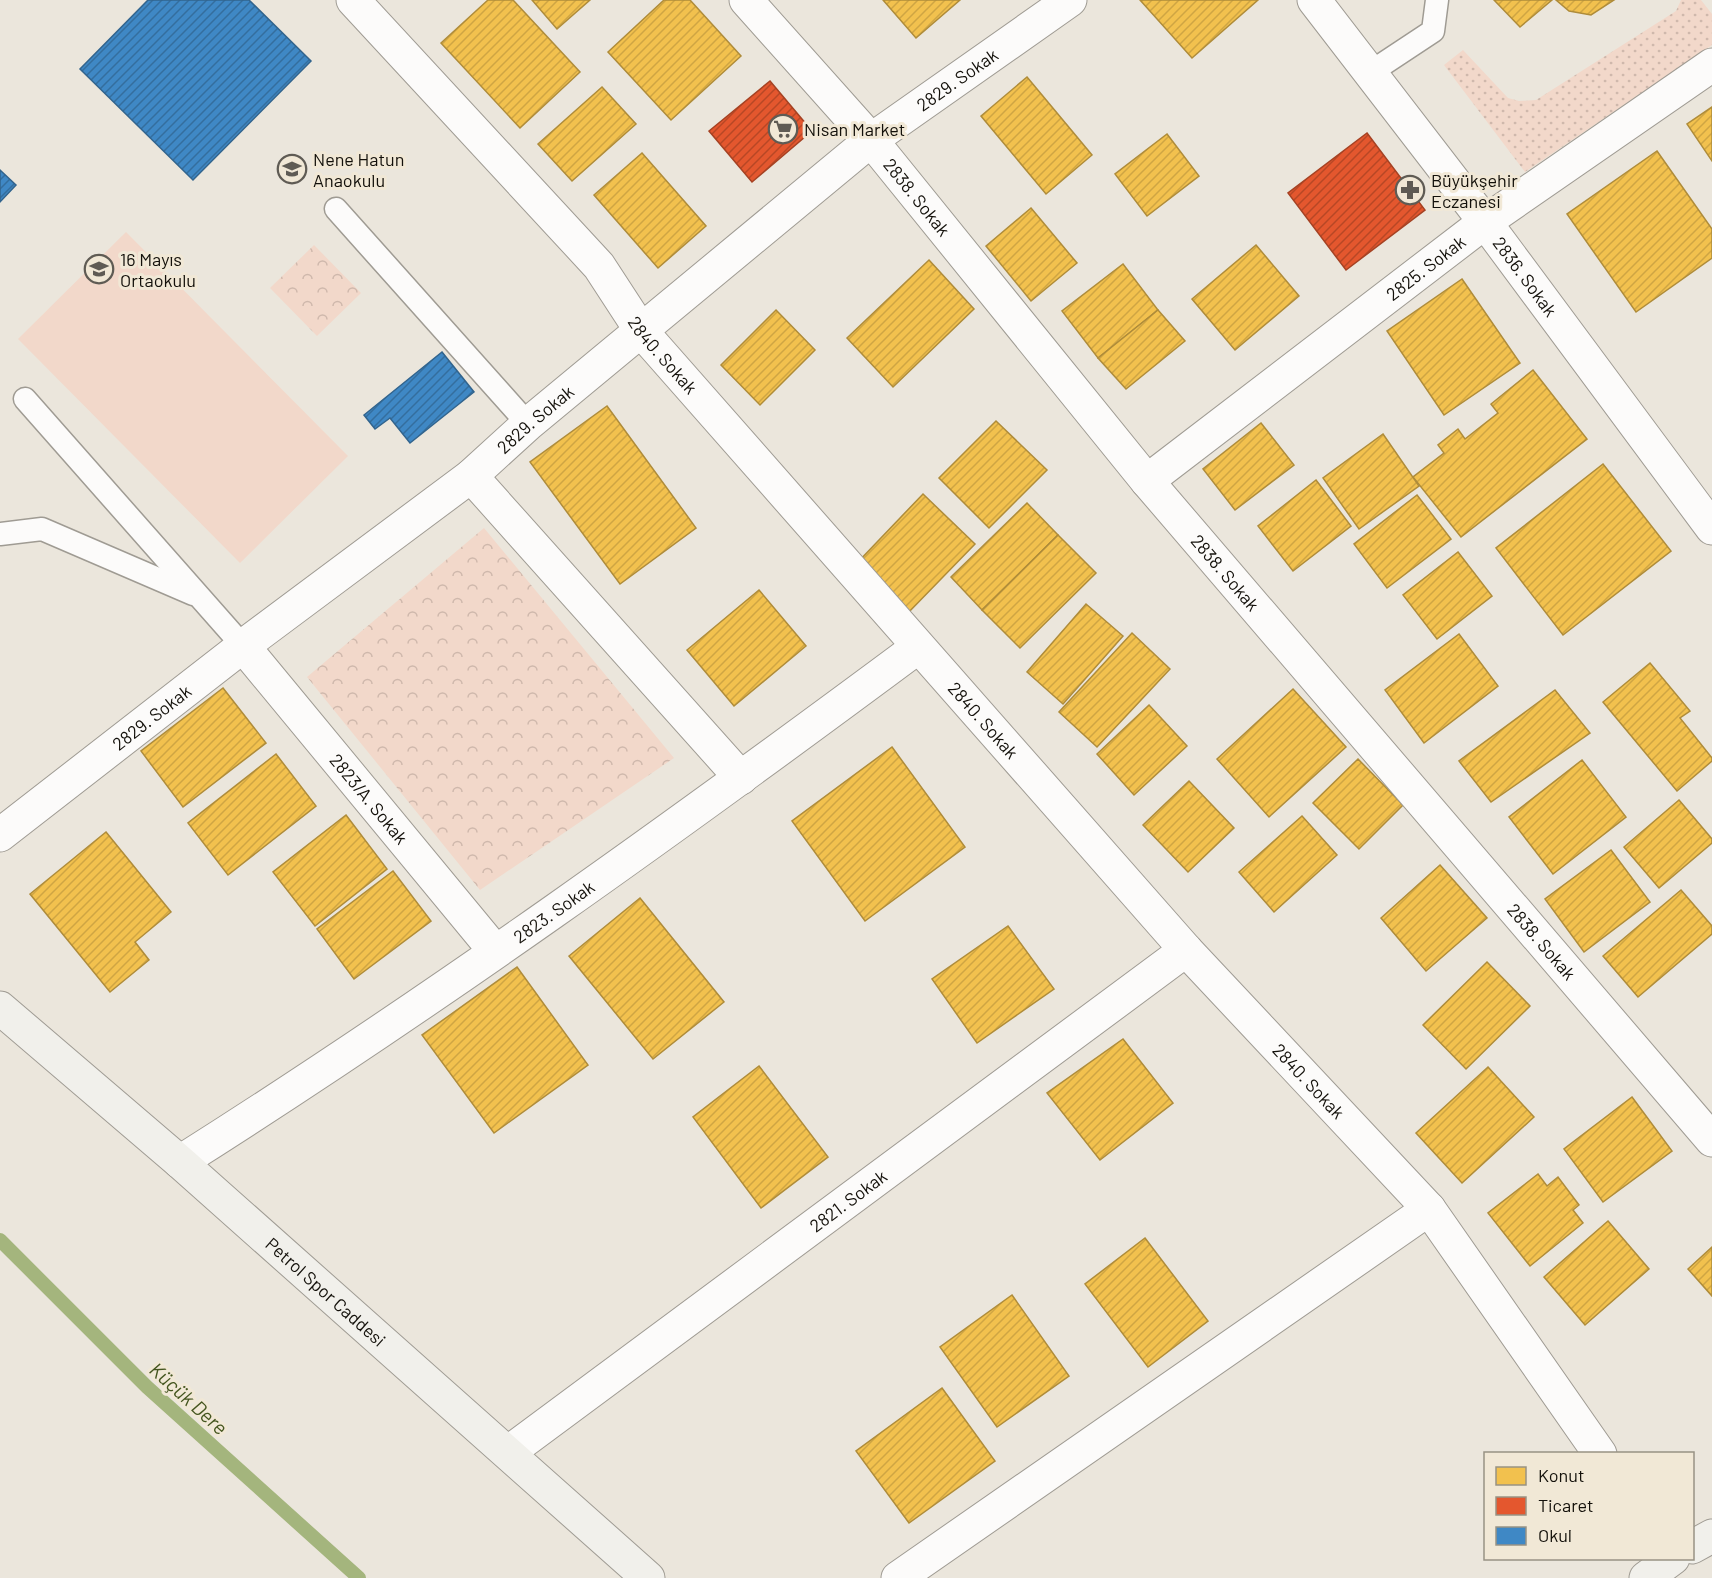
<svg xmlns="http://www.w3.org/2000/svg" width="1712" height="1578" viewBox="0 0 1712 1578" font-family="Barlow,sans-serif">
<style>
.grass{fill:url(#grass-dots)}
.park{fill:url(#park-crowns)}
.garden{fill:#f2d8ca}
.homes{fill:url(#homes-hatch);stroke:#af8c3a;stroke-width:1.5}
.shops{fill:url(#shops-hatch);stroke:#a54223;stroke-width:1.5}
.schools{fill:url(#schools-hatch);stroke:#32648d;stroke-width:1.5}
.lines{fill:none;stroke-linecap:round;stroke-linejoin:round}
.stream{stroke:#a4b57d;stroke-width:14}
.lane-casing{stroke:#9f9b93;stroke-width:25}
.street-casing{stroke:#9f9b93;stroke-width:35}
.secondary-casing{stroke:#9f9b93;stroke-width:35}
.lane{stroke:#fcfbfa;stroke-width:22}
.street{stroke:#fcfbfa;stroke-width:33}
.secondary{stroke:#f1f0eb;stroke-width:33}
.labels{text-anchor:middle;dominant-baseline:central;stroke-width:6;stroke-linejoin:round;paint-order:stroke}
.street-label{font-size:18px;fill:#13100a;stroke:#f1e8d6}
.poi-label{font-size:18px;fill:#13100a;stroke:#f1e8d6;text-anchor:start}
.water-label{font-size:20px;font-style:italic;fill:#44551f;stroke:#f1e8d6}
</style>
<defs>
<pattern id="grass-dots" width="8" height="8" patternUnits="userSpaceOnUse" patternTransform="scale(1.5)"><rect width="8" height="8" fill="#f2d8ca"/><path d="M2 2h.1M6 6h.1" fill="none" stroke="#cfb8ac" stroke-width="1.8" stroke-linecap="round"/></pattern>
<pattern id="park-crowns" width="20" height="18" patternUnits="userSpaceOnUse" patternTransform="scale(1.5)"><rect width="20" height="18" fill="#f2d8ca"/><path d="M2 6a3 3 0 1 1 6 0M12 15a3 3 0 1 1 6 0" fill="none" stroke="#cfb8ac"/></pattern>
<pattern id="homes-hatch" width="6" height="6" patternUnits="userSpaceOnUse" patternTransform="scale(1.5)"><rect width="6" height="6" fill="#f2c14e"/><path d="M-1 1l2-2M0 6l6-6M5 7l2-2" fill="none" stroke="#cfa543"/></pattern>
<pattern id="shops-hatch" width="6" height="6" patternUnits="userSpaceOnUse" patternTransform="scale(1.5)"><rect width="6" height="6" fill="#e4572e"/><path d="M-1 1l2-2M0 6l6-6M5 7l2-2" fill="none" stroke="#b84725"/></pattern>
<pattern id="schools-hatch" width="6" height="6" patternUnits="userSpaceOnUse" patternTransform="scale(1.5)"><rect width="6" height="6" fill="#3f88c5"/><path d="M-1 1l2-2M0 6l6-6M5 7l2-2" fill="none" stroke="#346e9e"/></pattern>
</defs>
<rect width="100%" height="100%" fill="#ebe6dc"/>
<polygon class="grass" points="1681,0 1701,0 1712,14 1712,45 1525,172 1444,65 1463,50 1508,98 1519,101 1536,100 1676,11"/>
<g class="park">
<polygon points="314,245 361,293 317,336 270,288"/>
<polygon points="484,528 674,758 480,890 307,677"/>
</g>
<polygon class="garden" points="126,232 348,456 240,563 18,339"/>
<g class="homes">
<polygon points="488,0 513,0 580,72 520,128 441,43"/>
<polygon points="532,0 590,0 557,29"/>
<polygon points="664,0 690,0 741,56 671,120 608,52"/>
<polygon points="883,0 960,0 916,38"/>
<polygon points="1140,0 1258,0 1192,58"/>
<polygon points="1494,0 1552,0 1520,27"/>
<polygon points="1556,0 1614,0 1591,15 1569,11"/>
<polygon points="1027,77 1092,155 1046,194 981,116"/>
<polygon points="602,87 636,124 572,181 538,144"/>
<polygon points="1712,107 1712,161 1687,124"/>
<polygon points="1167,134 1199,176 1147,216 1115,174"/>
<polygon points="1657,151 1712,229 1712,258 1636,312 1567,214"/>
<polygon points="642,153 706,226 658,268 594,195"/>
<polygon points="1031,208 1077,263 1031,301 986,246"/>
<polygon points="1256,245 1299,296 1235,350 1192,299"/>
<polygon points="929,260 974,309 893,387 847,338"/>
<polygon points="1123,264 1158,310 1098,358 1062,311"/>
<polygon points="1462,279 1520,363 1444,415 1387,331"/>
<polygon points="776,310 815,350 760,405 721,365"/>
<polygon points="1158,310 1185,341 1126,389 1098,358"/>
<polygon points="1533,370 1587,439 1461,537 1413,477 1444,453 1438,445 1458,429 1465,439 1498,413 1491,404"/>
<polygon points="607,406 696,528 620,584 530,462"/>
<polygon points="996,421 1047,470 989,528 939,478"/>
<polygon points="1261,423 1294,465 1235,510 1203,469"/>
<polygon points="1383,434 1419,486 1359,529 1323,478"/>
<polygon points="1603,464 1671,551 1563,635 1496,548"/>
<polygon points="1316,480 1351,526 1293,571 1258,526"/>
<polygon points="923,494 975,544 908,613 857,563"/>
<polygon points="1417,495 1451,539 1387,588 1354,544"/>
<polygon points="1027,503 1058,535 982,610 951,577"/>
<polygon points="1058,535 1096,573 1020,648 982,610"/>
<polygon points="1458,552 1492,596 1437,639 1403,595"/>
<polygon points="759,590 806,646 734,706 687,650"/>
<polygon points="1086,604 1123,636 1063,704 1027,672"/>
<polygon points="1132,633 1170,669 1097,747 1059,712"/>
<polygon points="1459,634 1498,686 1424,743 1385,690"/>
<polygon points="1650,663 1690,711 1680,718 1712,758 1712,761 1677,791 1603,702"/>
<polygon points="223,688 266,743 183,807 141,751"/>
<polygon points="1293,689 1346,747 1269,817 1217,759"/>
<polygon points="1555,690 1590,733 1491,802 1459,761"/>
<polygon points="1149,705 1187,746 1134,795 1097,754"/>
<polygon points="892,747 965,847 865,921 792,821"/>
<polygon points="276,754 316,806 228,875 188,823"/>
<polygon points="1358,759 1403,805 1359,849 1313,803"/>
<polygon points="1582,760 1626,817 1553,874 1509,817"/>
<polygon points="1189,781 1234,828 1188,872 1143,825"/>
<polygon points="1679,800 1712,839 1712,843 1659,888 1624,847"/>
<polygon points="346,815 387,869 315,926 273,872"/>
<polygon points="1302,816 1337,855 1274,912 1239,872"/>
<polygon points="106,832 171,912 135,942 149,960 110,992 30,894"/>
<polygon points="1611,850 1650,902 1584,952 1545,899"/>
<polygon points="1440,865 1487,918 1426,971 1381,918"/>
<polygon points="393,871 431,921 354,979 317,929"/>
<polygon points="1681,890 1712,926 1712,934 1638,997 1603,956"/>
<polygon points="640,898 724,1002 653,1059 569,956"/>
<polygon points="1008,926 1054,989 977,1043 932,979"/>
<polygon points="1487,962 1530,1006 1466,1069 1423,1025"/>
<polygon points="517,967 588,1065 494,1133 422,1035"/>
<polygon points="1123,1039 1173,1103 1100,1160 1047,1093"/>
<polygon points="759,1066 828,1157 761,1208 693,1117"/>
<polygon points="1488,1067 1534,1117 1462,1183 1416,1133"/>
<polygon points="1632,1097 1672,1151 1603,1202 1564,1149"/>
<polygon points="1538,1174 1547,1186 1558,1177 1579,1205 1573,1210 1583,1223 1530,1266 1488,1213"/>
<polygon points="1608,1221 1649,1269 1585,1325 1544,1277"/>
<polygon points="1145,1238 1208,1321 1148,1367 1085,1284"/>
<polygon points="1712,1247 1712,1296 1688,1269"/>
<polygon points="1012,1295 1069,1376 997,1427 940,1347"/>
<polygon points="942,1388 995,1461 909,1523 856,1451"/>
</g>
<g class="shops">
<polygon points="770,81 812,131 752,182 709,131"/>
<polygon points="1367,133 1425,210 1346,270 1288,193"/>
</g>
<g class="schools">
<polygon points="148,0 249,0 311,61 193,180 80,69"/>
<polygon points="0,170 16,185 0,202"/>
<polygon points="442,352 474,392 410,443 390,418 375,429 364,415"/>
</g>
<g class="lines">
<polyline class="stream" points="0,1240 147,1387 359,1578"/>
<g class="lane-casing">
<g id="lane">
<polyline points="1371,72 1433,31 1437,0"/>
<polyline points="336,209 528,424"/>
<polyline points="25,399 243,646"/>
<polyline points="0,534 42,529 193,594"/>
</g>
</g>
<g class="street-casing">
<g id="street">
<path id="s1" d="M353 0 599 266 642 332 1186 950 1429 1209 1600 1454"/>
<path id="s2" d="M746 0 871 140 1147 481 1712 1140"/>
<path id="s3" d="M1314 0 1485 222 1712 528"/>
<polyline points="471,476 741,778"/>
<path id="s4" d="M1147 481 1485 222 1712 65"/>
<path id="s5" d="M243 646 495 951"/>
<path id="s6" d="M0 835 243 646 471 476 528 424 871 140 1070 0"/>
<path id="s7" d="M180 1162C433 1002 677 826 918 647"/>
<path id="s8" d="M509 1452 1186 950"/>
<polyline points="898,1578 1429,1209"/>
</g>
</g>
<g class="secondary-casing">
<g id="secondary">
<path id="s9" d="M0 1008 180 1162 648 1578"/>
<polyline points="1692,1547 1712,1536"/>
<polyline points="1646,1578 1673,1558"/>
</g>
</g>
<use href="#lane" class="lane"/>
<use href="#street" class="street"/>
<use href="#secondary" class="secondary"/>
</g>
<defs>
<g id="supermarket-ring" transform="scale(1.5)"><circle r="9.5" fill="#f1e8d6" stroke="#5f5b54" stroke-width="1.5"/><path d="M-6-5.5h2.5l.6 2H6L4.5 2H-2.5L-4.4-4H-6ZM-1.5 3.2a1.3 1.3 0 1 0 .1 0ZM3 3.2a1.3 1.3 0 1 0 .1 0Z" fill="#5f5b54"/></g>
<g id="school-ring" transform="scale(1.5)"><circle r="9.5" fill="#f1e8d6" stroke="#5f5b54" stroke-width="1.5"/><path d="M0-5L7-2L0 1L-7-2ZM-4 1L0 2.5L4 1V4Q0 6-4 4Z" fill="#5f5b54"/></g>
<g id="pharmacy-ring" transform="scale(1.5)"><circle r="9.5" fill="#f1e8d6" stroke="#5f5b54" stroke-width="1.5"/><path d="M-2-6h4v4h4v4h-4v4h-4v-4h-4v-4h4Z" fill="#5f5b54"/></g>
</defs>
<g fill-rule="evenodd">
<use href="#supermarket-ring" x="783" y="129"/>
<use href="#school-ring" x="292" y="169"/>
<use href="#pharmacy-ring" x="1410" y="190"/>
<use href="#school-ring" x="99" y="269"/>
</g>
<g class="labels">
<g class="street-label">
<text stroke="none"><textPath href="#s6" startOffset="1220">2829. Sokak</textPath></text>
<text stroke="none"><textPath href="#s2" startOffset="261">2838. Sokak</textPath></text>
<text stroke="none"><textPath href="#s4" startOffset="351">2825. Sokak</textPath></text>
<text stroke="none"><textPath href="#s3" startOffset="348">2836. Sokak</textPath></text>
<text stroke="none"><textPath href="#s1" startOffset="472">2840. Sokak</textPath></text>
<text stroke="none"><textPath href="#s6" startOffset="678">2829. Sokak</textPath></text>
<text stroke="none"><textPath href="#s2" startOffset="747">2838. Sokak</textPath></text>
<text stroke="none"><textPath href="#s6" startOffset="192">2829. Sokak</textPath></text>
<text stroke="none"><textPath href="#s1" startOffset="958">2840. Sokak</textPath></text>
<text stroke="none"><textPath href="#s5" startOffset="198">2823/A. Sokak</textPath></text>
<text stroke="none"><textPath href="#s7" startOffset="450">2823. Sokak</textPath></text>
<text stroke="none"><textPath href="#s2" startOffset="1233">2838. Sokak</textPath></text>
<text stroke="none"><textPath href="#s1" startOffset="1444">2840. Sokak</textPath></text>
<text stroke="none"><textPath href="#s8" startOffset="422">2821. Sokak</textPath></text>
<text stroke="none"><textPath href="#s9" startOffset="432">Petrol Spor Caddesi</textPath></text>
</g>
<g class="poi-label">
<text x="804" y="129">Nisan Market</text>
<text x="313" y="159">Nene Hatun<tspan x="313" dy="21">Anaokulu</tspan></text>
<text x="1431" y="180">Büyükşehir<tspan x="1431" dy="21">Eczanesi</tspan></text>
<text x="120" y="259">16 Mayıs<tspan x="120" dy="21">Ortaokulu</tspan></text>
</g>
<g class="water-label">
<text transform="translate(189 1398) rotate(42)">Küçük Dere</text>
</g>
</g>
<rect x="1484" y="1452" width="210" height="108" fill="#f1e8d6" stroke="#989284" stroke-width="1.5"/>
<rect x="1496" y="1467" width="30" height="18" fill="#f2c14e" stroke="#989284" stroke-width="1.5"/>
<text x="1538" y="1482" font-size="18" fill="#13100a">Konut</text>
<rect x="1496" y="1497" width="30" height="18" fill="#e4572e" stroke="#989284" stroke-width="1.5"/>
<text x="1538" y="1512" font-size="18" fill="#13100a">Ticaret</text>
<rect x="1496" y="1527" width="30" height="18" fill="#3f88c5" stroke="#989284" stroke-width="1.5"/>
<text x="1538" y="1542" font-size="18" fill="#13100a">Okul</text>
</svg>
